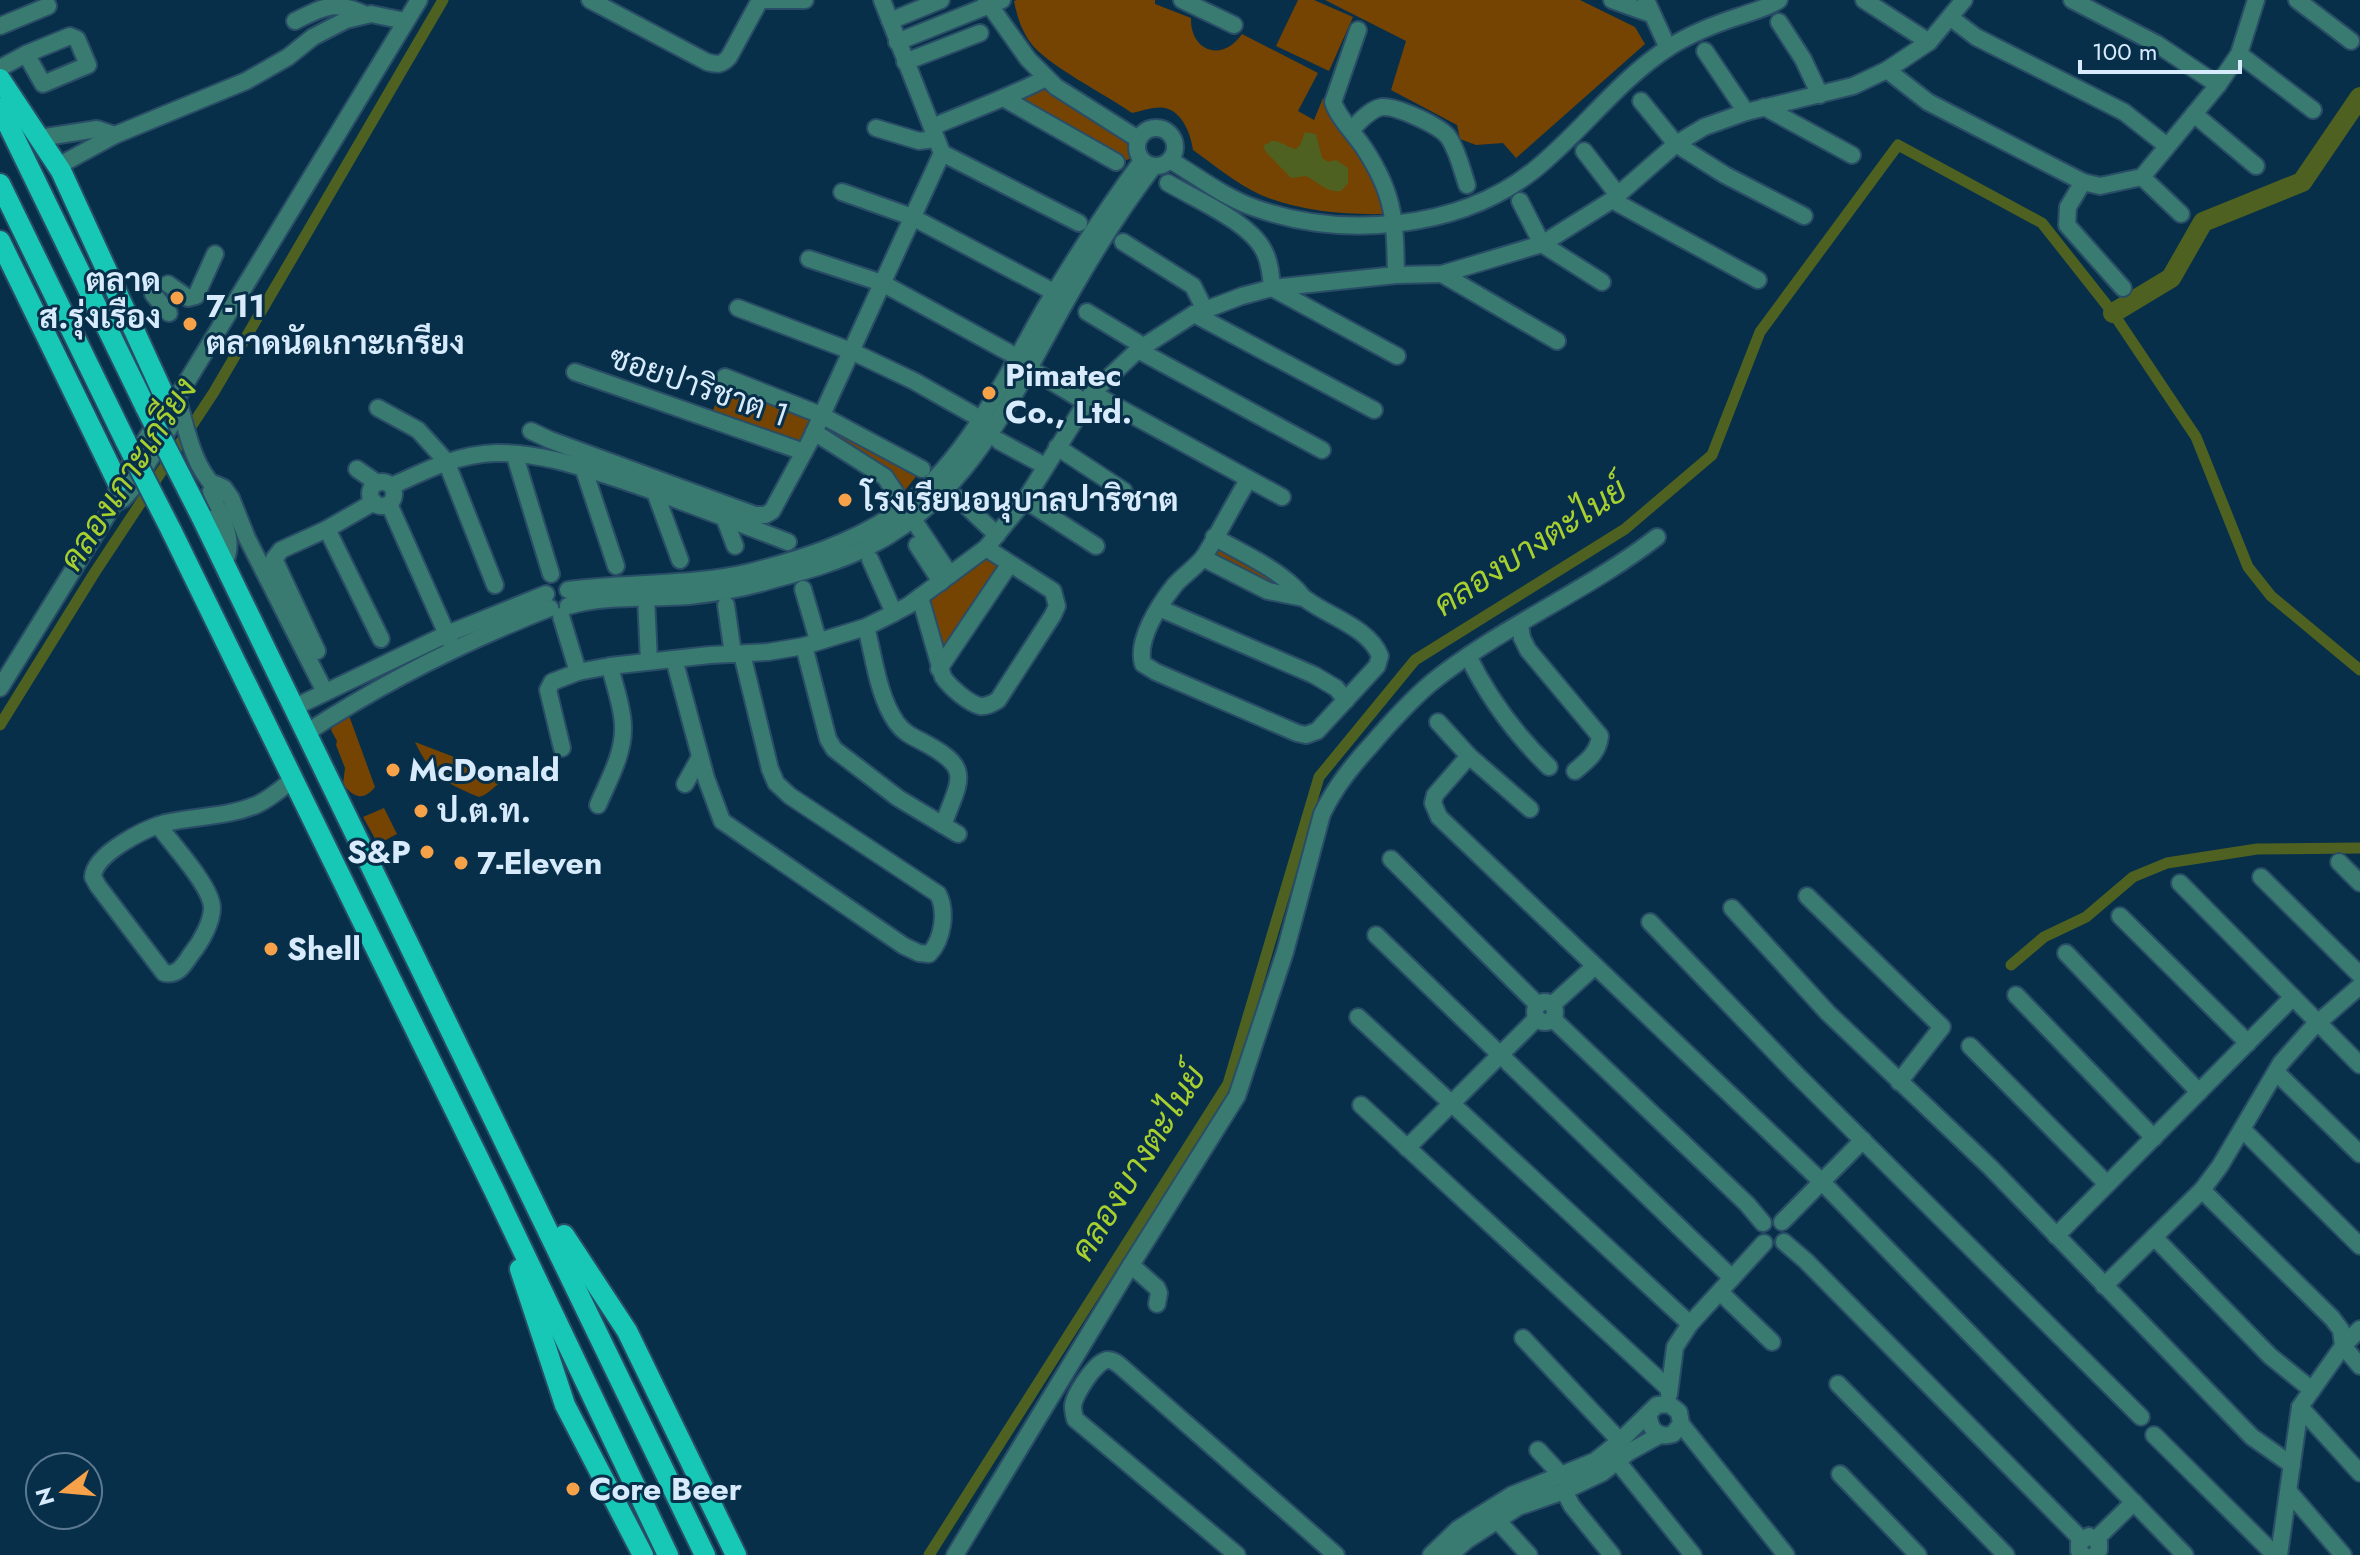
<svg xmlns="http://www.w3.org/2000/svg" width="2360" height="1555" viewBox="0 0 2360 1555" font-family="Jost,Sarabun,sans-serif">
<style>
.green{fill:#754302}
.water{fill:#4f6121}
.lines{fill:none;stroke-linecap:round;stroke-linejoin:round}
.canal{stroke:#4f6121;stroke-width:11}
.river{stroke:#4f6121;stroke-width:20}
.minor-casing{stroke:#294d66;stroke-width:20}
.major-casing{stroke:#294d66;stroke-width:24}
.minor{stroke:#397a71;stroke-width:16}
.major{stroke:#18c8b7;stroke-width:20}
.major-bridge-casing{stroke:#294d66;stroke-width:24;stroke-linecap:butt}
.major-bridge{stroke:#18c8b7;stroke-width:20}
.poi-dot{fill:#f7a149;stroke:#082f49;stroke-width:3}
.labels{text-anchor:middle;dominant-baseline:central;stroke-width:6;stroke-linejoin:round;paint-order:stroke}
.poi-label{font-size:32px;font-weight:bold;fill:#d7ebfc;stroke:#082f49;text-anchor:start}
.street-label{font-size:32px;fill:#d7ebfc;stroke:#082f49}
.water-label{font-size:34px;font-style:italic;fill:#a7d02f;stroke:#082f49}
</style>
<rect width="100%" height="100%" fill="#082f49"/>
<g class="green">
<path d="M1017 0H1155V4L1191 18C1190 51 1222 63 1242 34L1318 73 1298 111 1314 120 1323 98C1348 129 1385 172 1384 214 1344 215 1298 211 1261 195 1237 184 1214 165 1193 150 1191 135 1183 112 1165 108 1155 106 1142 111 1132 113 1107 95 1046 65 1030 42 1021 29 1017 16 1014 1Z"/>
<polygon points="1298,0 1314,0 1353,17 1329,71 1276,46"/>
<polygon points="1325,0 1580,0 1635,27 1645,44 1516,158 1503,143 1476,145 1460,139 1457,125 1391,90 1406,41"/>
<polygon points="1044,79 1135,140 1135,156 1127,160 1119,159 1010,99"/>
<polygon points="725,377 922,469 899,498 814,432 804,452 710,419"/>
<polygon points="1214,537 1303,598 1203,558"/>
<polygon points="986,548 1009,565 939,669 920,597"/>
<path d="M347 710 375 787C363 802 353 797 343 784L345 768 336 745 337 741 331 730 336 719Z"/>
<path d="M415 742 509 778C496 782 491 794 479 797 447 784 430 775 415 742Z"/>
<polygon points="384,808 397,834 378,844 363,817"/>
</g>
<path class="water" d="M1305 132 1316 134 1322 158 1328 162 1336 160 1348 168V183L1341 191C1327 193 1318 182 1306 176L1291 178 1266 152 1263 145C1267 145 1269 142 1272 141 1277 139 1288 148 1296 149L1300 145Z"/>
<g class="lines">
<g class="canal">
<polyline points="0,725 95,572 214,392 443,0"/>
<polyline points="2011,965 2044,937 2086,917 2133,877 2167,863 2257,849 2360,848"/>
<polyline points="929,1555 1228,1084 1319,777 1415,660 1625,529 1712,455 1760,332 1898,145 2042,223 2113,313 2196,437 2248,567 2271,596 2360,670"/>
</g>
<polyline class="river" points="2113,313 2171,278 2203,222 2302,182 2360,97"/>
<g class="minor-casing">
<g id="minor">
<path d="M590 0 707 62C717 65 722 65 729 57L760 0"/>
<polyline points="760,0 805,0"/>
<polyline points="986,0 1028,59 1056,87 1138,139"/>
<polyline points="1182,0 1234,25"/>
<polyline points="1612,0 1651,14"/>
<polyline points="1646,0 1668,48"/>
<polyline points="1864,0 1929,42"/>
<polyline points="2072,0 2157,44 2218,85"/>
<polyline points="2297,0 2351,41"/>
<polyline points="1951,18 1976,37 2124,112 2167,146"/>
<path d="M295 21C325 6 335 0 366 15"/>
<polyline points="890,21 941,0"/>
<polyline points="1779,22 1803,59 1820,95"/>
<polyline points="0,26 48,6"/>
<path d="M1358 30 1333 102C1339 119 1354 133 1364 148 1395 195 1395 221 1396 275"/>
<polyline points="897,42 1002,0"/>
<polyline points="1705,51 1746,112"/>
<polyline points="2239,54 2313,110"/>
<polyline points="905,62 980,33"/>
<polyline points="0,68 26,54 70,36 77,39 88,65 43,84 26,54"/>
<polyline points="1887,70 1928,102 2083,182 2100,186 2142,177 2218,85 2239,54 2256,0"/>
<polyline points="1005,99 1116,162"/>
<polyline points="1641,101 1676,144 1725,175 1804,216"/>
<polyline points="1764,107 1852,155"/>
<polyline points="2194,114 2256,166"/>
<path d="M932 127C970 111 1007 98 1044 79"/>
<circle cx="1156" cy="147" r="19"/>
<polyline points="876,128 919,141 936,139"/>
<path d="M1352 129C1360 121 1370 109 1382 107 1397 106 1441 126 1449 138 1458 152 1462 170 1467 185"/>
<polyline points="39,138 97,129 115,135"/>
<polyline points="1584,151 1618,195"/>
<polyline points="942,153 1079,223"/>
<path d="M1170 160C1197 176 1225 198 1255 208 1343 239 1458 230 1533 171 1581 133 1617 81 1668 48 1690 34 1715 24 1740 16 1753 11 1768 8 1779 0"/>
<polyline points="58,166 115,135 246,81 288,57 313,37 346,20 371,14 405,21"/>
<polyline points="2142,177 2181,214"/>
<polyline points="2083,182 2068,207 2067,225 2123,288"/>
<path d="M1168 183C1195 199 1250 222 1264 251 1270 262 1271 276 1272 288L1397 356"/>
<polyline points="842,192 912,217 1048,289"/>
<polyline points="1612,200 1758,280"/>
<polyline points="1520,201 1542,244 1602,282"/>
<polyline points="1123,242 1193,286 1205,310"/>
<polyline points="809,259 882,283 1008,352"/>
<polyline points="1442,274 1557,341"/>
<polyline points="168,284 188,298 196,296 215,254"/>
<polyline points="153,294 169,313"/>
<polyline points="738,308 851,351 914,381 972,414"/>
<polyline points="1087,312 1143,346"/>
<polyline points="1194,314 1374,410"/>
<polyline points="1138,350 1322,450"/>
<polyline points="575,372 804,452"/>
<polyline points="1039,374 1085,402"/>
<polyline points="725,377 821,415 922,469"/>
<polyline points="1092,393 1282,497"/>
<path d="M179 404C187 431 193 464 213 485"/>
<polyline points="378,408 418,430 446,461 495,585"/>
<polyline points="531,431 550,440 755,515 765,515 772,511 810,441 942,153 882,0"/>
<polyline points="814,432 885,477 950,575"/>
<polyline points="999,441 1045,466"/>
<polyline points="1057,447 1124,491"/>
<polyline points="515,456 551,574"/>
<polyline points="583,467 616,566"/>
<polyline points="357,469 377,483"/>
<circle cx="382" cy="494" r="12"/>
<path d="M392 486C426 470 458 454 496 453 539 452 581 467 621 480 678 499 733 521 788 542"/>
<polyline points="655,492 680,560"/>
<polyline points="958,498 997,535"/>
<polyline points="1025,500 1096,546"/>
<polyline points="114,504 123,499 131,490 173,422 176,413 175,401 419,0"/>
<polyline points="389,504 450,641"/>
<polyline points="724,517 735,546"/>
<polyline points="327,529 381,639"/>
<path d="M1214 537C1240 552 1272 566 1294 587 1299 591 1301 597 1307 600 1330 617 1369 628 1380 656L1377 666 1317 731 1306 735 1297 733 1156 672 1143 664C1136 640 1159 605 1174 586 1183 575 1197 567 1205 555 1220 531 1233 505 1248 480"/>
<polyline points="917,545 941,582"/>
<polyline points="1203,558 1268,591 1303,598"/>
<polyline points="870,559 894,613"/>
<path d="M224 564C237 537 219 517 211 491L215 484 224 488 231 498 247 538 325 692"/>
<polyline points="803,589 818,640"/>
<path d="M568 590C628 582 691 586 750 572 801 559 852 543 896 513 965 464 1004 380 1045 308 1075 258 1107 208 1142 161"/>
<polyline points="646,597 649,661"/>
<path d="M920 597 943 677C950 687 968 703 980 706 987 707 993 703 998 700L1053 615 1057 606 1053 591 986 548"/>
<polyline points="726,605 733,654"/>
<path d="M568 606C608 595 648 599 689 596 717 593 745 588 772 580 805 571 839 562 870 546 974 494 1018 384 1073 289 1097 247 1124 205 1153 167"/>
<polyline points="1159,608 1314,675 1336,688 1346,700"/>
<polyline points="561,616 578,672"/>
<path d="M1520 625 1522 638 1528 650 1600 736C1598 753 1588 760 1575 771"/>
<path d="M866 627C874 657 878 696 896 722 903 732 911 736 921 741 973 768 961 777 943 825"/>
<polyline points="804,646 828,739 834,749 898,798 958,834"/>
<polyline points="317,651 274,559 281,550 327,529 374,502"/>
<path d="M1468 656C1489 699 1515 734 1549 767"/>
<path d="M674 659 706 778 722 821 904 946 919 953 929 954C943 940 947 911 938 894L790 796 776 783 770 769 742 654"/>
<polyline points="939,669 1009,565"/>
<polyline points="0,688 114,504 118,483 168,404 175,401"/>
<polyline points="295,707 447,634 546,594"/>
<polyline points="1438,722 1469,756 1530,809"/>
<path d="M306 733C382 683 466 641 550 608"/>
<polyline points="562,748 548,690 552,682 578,672 610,666 710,655 768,652 804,646 866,627 894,613 909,605 986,548 1025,500 1092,393 1138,350 1194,314 1242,296 1272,288 1396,275 1442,274 1542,244 1612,200 1676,144 1704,127 1746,112 1853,86 1887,70 1929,42 1964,0"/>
<polyline points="1469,756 1435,795 1433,803 1439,817 1822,1182 2185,1555"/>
<polyline points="685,784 700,757"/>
<path d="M598 805C608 781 624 754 623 727 623 707 614 685 610 666"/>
<path d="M158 825C171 843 212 887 212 908 212 922 201 942 192 953 184 964 179 976 164 973L98 886 93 877C94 854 144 829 165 823 195 816 227 817 256 805 270 799 281 789 292 780"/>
<polyline points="1391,859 1538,1005"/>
<polyline points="2339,862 2360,883"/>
<polyline points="2261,877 2360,975"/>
<polyline points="2180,883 2360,1065"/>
<polyline points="1807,896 1942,1027 1899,1082"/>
<polyline points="1732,908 1828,1013 1990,1167 2252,1437 2292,1465"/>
<polyline points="2120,916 2248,1043"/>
<polyline points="1650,922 1796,1074 2141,1417"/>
<polyline points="1376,935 1732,1278"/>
<polyline points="2066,953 2199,1092"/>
<polyline points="2016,995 2154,1138"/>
<circle cx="1545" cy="1012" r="10"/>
<polyline points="1552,1005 1595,966"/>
<polyline points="1358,1017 1690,1324"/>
<polyline points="1553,1019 1747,1204 1763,1223"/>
<polyline points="1970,1046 2107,1184"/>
<polyline points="2276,1072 2360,1154"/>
<polyline points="1361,1105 1668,1388"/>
<polyline points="2243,1130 2360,1246"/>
<polyline points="1407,1148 1537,1018"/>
<polyline points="2202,1190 2332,1318 2341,1330 2343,1346 2300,1407 2279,1555"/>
<polyline points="1782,1222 1863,1140"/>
<polyline points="2056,1236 2293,997"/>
<polyline points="2154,1237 2270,1356 2312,1390"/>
<polyline points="1784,1242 1806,1261 2081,1539"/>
<polyline points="1131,1265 1157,1288 1159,1293 1157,1304"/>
<polyline points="2104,1286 2202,1190 2220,1166 2281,1063 2313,1027 2360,986"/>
<polyline points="1720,1292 1772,1342"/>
<polyline points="2360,1329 2343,1346 2360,1366"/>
<polyline points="1523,1338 1620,1441"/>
<polyline points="1838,1384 2006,1555"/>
<polyline points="1669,1394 1675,1347 1690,1324 1764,1243"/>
<polyline points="2300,1407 2360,1473"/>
<polyline points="1681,1424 1786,1555"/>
<polyline points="2154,1435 2275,1555"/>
<polyline points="1538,1450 1562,1476"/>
<polyline points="1617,1461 1693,1555"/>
<polyline points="1840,1474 1918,1555"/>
<polyline points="1564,1491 1572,1506 1612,1555"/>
<polyline points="2290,1493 2343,1555"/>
<polyline points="1497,1520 1529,1555"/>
<polyline points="2096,1539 2134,1502"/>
<path d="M955 1555 1126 1273 1237 1096 1285 952 1322 814C1335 787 1352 766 1372 744 1390 723 1410 701 1431 683 1500 627 1586 592 1657 537"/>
<path d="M1237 1555 1075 1419C1074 1415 1073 1411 1073 1406 1074 1395 1096 1360 1108 1360 1115 1360 1120 1366 1125 1370L1336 1555"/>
<path d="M1431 1555 1458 1529 1512 1495 1595 1461 1620 1441 1657 1405 1669 1404 1679 1412 1681 1424 1673 1434C1658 1439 1649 1429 1649 1415"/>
<polyline points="1450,1555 1467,1540 1518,1507 1564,1491 1602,1473 1629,1452 1660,1435"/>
<polyline points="2083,1555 2079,1551 2079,1543 2089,1536 2099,1542 2099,1550 2095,1555"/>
</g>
</g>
<g class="major-casing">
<g id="major">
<polyline points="0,79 61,171 168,404"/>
<polyline points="0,108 146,408"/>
<polyline points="0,184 126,442"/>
<polyline points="0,241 118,483"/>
<polyline points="201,516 705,1555"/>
<polyline points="171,530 494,1190 668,1555"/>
<polyline points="564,1235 627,1331 736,1555"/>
<polyline points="520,1269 565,1405 643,1555"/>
</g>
</g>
<use href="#minor" class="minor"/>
<use href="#major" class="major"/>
<g class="major-bridge-casing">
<g id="major-bridge">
<polyline points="146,408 201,516"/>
<polyline points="126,442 171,530"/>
</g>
</g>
<use href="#major-bridge" class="major-bridge"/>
</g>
<g class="poi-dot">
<circle cx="177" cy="298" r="8"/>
<circle cx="190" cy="324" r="8"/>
<circle cx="989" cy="393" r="8"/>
<circle cx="845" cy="500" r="8"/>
<circle cx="393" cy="770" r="8"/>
<circle cx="421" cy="811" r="8"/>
<circle cx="427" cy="852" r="8"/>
<circle cx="461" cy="863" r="8"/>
<circle cx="271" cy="949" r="8"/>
<circle cx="573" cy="1489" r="8"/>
</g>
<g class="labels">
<g class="poi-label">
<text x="161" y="280" text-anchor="end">ตลาด<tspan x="161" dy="37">ส.รุ่งเรือง</tspan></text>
<text x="206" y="306">7-11<tspan x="206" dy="37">ตลาดนัดเกาะเกรียง</tspan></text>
<text x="1005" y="375">Pimatec<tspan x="1005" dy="37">Co., Ltd.</tspan></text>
<text x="861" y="500">โรงเรียนอนุบาลปาริชาต</text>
<text x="409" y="770">McDonald</text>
<text x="437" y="811">ป.ต.ท.</text>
<text x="411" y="852" text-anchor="end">S&amp;P</text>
<text x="477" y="863">7-Eleven</text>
<text x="287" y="949">Shell</text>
<text x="589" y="1489">Core Beer</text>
</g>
<g class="street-label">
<text transform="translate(699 386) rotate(19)">ซอยปาริชาต 1</text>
</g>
<g class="water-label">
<text transform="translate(128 474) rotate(-57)">คลองเกาะเกรียง</text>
<text transform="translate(1530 547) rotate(-33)">คลองบางตะไนย์</text>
<text transform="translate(1138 1163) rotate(-58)">คลองบางตะไนย์</text>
</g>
</g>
<g transform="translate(64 1491) rotate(254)"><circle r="38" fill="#082f49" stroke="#5b7a91" stroke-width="2"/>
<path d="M0-6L14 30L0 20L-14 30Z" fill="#f7a149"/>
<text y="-12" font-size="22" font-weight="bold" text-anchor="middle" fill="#d7ebfc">N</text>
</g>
<path d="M2080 60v12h160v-12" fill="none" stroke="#d7ebfc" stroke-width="4"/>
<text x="2092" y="60" font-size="24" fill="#d7ebfc" stroke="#082f49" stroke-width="6" paint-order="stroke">100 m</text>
</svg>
